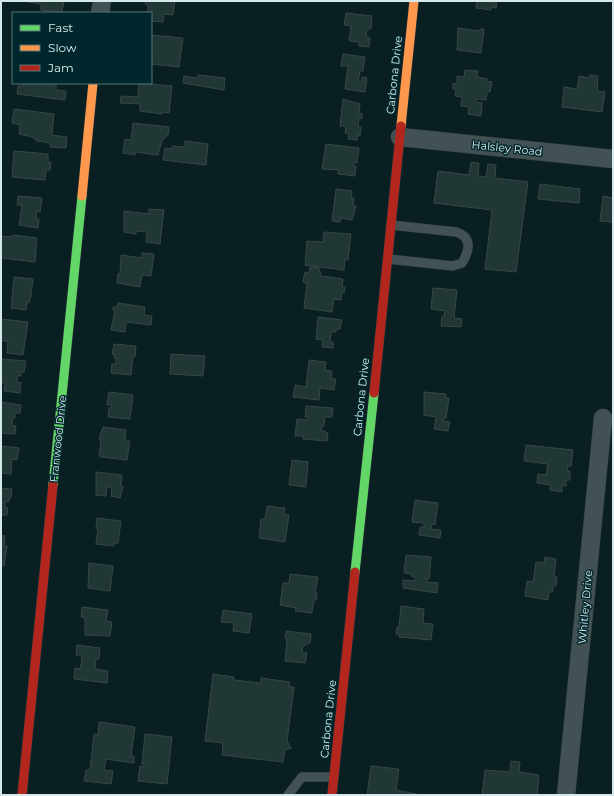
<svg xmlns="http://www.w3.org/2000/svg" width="614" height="796" viewBox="0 0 614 796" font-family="Montserrat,sans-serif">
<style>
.building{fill:#213736;stroke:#364745}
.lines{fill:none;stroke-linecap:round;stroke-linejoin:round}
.lane-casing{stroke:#2d3a3c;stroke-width:10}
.street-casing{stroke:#2d3a3c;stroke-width:19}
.fast-casing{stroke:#2d3a3c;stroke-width:10}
.slow-casing{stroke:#2d3a3c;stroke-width:10}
.jam-casing{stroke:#2d3a3c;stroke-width:10}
.lane{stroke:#425153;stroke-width:9}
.street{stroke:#425153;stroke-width:18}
.fast{stroke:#63d668;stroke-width:9}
.slow{stroke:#ff974d;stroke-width:9}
.jam{stroke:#b3261e;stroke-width:9}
.labels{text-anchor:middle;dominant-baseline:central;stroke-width:3;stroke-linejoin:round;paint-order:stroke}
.street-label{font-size:11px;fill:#d5e9ec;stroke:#00272c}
</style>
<rect width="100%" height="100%" fill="#0a1f22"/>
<g class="building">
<polygon points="22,1 64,1 62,12 41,10 41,4"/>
<polygon points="146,1 175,1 173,15 164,14 163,22 151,21 151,13 143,13 148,11 148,5 145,4"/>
<polygon points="477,1 497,1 496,8 491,7 491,10 476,8"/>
<polygon points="346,13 372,16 371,29 367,29 366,37 370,38 369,47 359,46 359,42 349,41 351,26 344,25"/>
<polygon points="458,28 480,31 480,29 484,29 481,53 457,50"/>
<polygon points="151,35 183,38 179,67 151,64"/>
<polygon points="343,54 365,57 363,71 360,71 358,82 362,82 362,77 367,78 365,92 345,89 348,66 341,66"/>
<polygon points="465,70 478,71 477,77 487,79 487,81 492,82 490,92 487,92 486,100 476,99 476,102 482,103 481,116 468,114 469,107 461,106 462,97 455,96 456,89 453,89 453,83 457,84 457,76 464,77"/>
<polygon points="198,75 225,78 224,90 183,83 184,76 198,78"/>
<polygon points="590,75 598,76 597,91 605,92 602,112 562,107 564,87 577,89 579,76 590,78"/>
<polygon points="23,83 56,83 56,90 66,91 65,100 17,94 18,86 23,86"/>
<polygon points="139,83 172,86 169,113 162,112 162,114 140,111 140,104 120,103 121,96 138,97"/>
<polygon points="343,99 360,104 359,113 362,114 362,119 359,118 358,127 361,127 360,136 358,135 357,140 348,139 349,134 345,133 346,126 340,126"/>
<polygon points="14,109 54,114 52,135 67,137 66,148 50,147 51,143 37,141 32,137 19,134 20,125 12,123"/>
<polygon points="133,123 169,127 168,135 162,141 158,155 135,152 135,155 123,153 125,139 131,140"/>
<polygon points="185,141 208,144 206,165 163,160 165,148 172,149 172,146 185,147"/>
<polygon points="326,144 359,148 357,163 354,162 353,166 356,166 355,176 338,174 338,170 322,169"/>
<polygon points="14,151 48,154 48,162 51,162 50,170 46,170 45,180 12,177"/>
<polygon points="471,162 479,163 478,176 486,177 488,164 496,165 495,178 528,182 516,272 485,269 492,210 434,203 438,171 469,175"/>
<polygon points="540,184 580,189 579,203 538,199"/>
<polygon points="336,189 352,191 351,198 354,198 353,206 356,206 352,220 341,218 340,222 332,221"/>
<polygon points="18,196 42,198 40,212 37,211 36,219 39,219 38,228 19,225 22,205 17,205"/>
<polygon points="603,196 613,198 613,222 600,221"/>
<polygon points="149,209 164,210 160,244 146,242 147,232 136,231 136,234 124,232 124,211 149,214"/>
<polygon points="324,232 351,234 348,260 345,259 344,270 305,265 307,241 323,242"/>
<polygon points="13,235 37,238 35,262 1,258 1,236 12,237"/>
<polygon points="142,253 154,254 151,276 142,275 140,287 117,283 118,273 120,274 121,255 142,258"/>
<polygon points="310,267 319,268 321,276 343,279 342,287 345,287 344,293 342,292 341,300 334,299 332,312 304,308 307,283 303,282 305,272 309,273"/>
<polygon points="14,277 33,279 31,295 29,303 27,302 26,310 11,308"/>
<polygon points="433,288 457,290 454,318 462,319 461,327 441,326 442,316 444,316 445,311 431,309"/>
<polygon points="118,303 145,307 144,315 152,316 151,325 126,322 125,332 111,330 115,310 113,310 113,307 117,307"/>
<polygon points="318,317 342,320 340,329 336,329 336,332 331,332 330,342 333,342 333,348 322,347 323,340 316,339"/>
<polygon points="1,319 28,322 23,355 7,353 8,341 1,341"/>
<polygon points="114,344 136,346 135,357 133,356 131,375 111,373 112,364 116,364 116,358 114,358 114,354 112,354"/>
<polygon points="171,354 205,356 203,376 170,374"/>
<polygon points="1,359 26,361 24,372 21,372 21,376 17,376 17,382 21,383 20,393 4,391 5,383 1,383"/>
<polygon points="309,360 326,362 325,370 332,371 331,379 336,379 334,390 320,388 319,400 293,397 295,385 306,387"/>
<polygon points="109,392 133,395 130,419 108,417 109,408 111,408 112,405 107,405"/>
<polygon points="424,392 446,394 446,398 449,398 446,418 444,418 443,421 450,422 448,431 434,429 436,417 424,415"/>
<polygon points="1,402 21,405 20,413 15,413 15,418 13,417 12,425 16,426 15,434 1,433"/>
<polygon points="306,406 333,408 332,417 325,417 324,426 322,426 321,430 328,433 327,441 303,439 303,436 295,436 297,419 308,420 308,418 305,417"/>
<polygon points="103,427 126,430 125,441 130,441 127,460 101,457 99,456 101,439 99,439"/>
<polygon points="526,445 573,450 571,466 568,466 567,471 570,471 570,480 566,480 566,486 562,485 562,492 550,490 551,485 537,483 538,474 546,475 548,464 524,461"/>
<polygon points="1,446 19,448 17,460 12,459 11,474 1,473"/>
<polygon points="292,460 308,462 306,487 289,485"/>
<polygon points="96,472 122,475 121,486 123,487 120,498 111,496 112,487 107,487 106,496 96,495"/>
<polygon points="1,488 12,489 11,498 9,498 9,502 5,502 5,507 8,508 7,515 1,515"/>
<polygon points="415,500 438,503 435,525 432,524 431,529 441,530 440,538 419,535 420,527 424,527 424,523 412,522"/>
<polygon points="267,506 285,508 284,515 289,515 285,542 259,538 261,519 265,519"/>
<polygon points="97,518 121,521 118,543 114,543 114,546 96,544 98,529 96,528"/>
<polygon points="1,535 5,536 4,546 7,546 4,566 1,566"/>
<polygon points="406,555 431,557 429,579 427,579 426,582 438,583 437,593 403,588 403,580 415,581 415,577 411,576 411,574 404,573"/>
<polygon points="545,557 556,559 554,577 557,577 556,586 553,586 553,592 549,592 548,600 525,596 527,581 533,582 536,562 544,563"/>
<polygon points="89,563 113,566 110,591 88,588"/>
<polygon points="290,574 318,577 315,593 317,593 316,600 314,600 312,613 295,611 296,608 280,605 283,583 289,583"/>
<polygon points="401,606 424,609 423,623 433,624 431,640 399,637 400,635 396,634 397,627 399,627"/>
<polygon points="82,607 108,610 106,621 112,622 110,636 85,635 85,618 81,617"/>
<polygon points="223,610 252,614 249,633 233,631 234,623 221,622"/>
<polygon points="286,631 311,634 310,643 303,646 302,653 307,653 305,663 285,661 287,639 285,638"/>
<polygon points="77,645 100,648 99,659 96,659 95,669 108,671 107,683 74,679 75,668 80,669 82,659 81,655 76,655"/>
<polygon points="213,674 234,677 234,680 261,683 261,678 290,682 289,687 294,687 287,741 291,748 285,750 283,762 222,755 223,743 205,741"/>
<polygon points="99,722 135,727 131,756 134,756 134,763 106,759 104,770 113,771 111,784 84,781 86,770 90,770 94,734 98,735"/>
<polygon points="145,734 172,737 167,784 138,781 140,766 144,767 144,764 142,764"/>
<polygon points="511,761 520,762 519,772 539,775 537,795 482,795 485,770 510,772"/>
<polygon points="371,766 399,769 396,790 421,795 367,795"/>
</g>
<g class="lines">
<g class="lane-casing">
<g id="lane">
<path d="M388 259 453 266 462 263C470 250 472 237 456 232L391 225"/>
<polyline points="288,795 302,777 334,777"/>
</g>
</g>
<g class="street-casing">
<g id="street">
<polyline points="100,13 102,1"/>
<polyline points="400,137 613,159"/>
<polyline points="566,795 603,418"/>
</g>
</g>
<g class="fast-casing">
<g id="fast">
<polyline points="53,485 82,196"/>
<polyline points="355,572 374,393"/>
</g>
</g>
<g class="slow-casing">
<g id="slow">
<polyline points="401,126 414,1"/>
<polyline points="82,196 93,83"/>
</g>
</g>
<g class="jam-casing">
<g id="jam">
<polyline points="374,393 401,126"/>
<polyline points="22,795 53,485"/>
<polyline points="332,795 355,572"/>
</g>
</g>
<use href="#lane" class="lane"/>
<use href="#street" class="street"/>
<use href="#fast" class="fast"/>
<use href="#slow" class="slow"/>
<use href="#jam" class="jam"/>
</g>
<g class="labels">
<g class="street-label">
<text transform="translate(394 75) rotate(-84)">Carbona Drive</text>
<text transform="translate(507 148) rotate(6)">Halsley Road</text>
<text transform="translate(361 397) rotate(-84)">Carbona Drive</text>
<text transform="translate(58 439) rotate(-84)">Franwood Drive</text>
<text transform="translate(585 607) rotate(-85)">Whitley Drive</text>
<text transform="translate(328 719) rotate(-84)">Carbona Drive</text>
</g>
</g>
<rect width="614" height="796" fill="none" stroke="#d5e9ec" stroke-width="4"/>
<rect x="12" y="12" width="140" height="72" fill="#00272c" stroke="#557579"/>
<rect x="20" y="25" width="20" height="6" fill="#63d668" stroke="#557579"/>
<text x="48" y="32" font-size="12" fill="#d5e9ec">Fast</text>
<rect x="20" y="45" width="20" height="6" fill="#ff974d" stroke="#557579"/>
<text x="48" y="52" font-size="12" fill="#d5e9ec">Slow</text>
<rect x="20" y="65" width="20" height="6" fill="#b3261e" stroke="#557579"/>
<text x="48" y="72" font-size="12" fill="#d5e9ec">Jam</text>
</svg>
